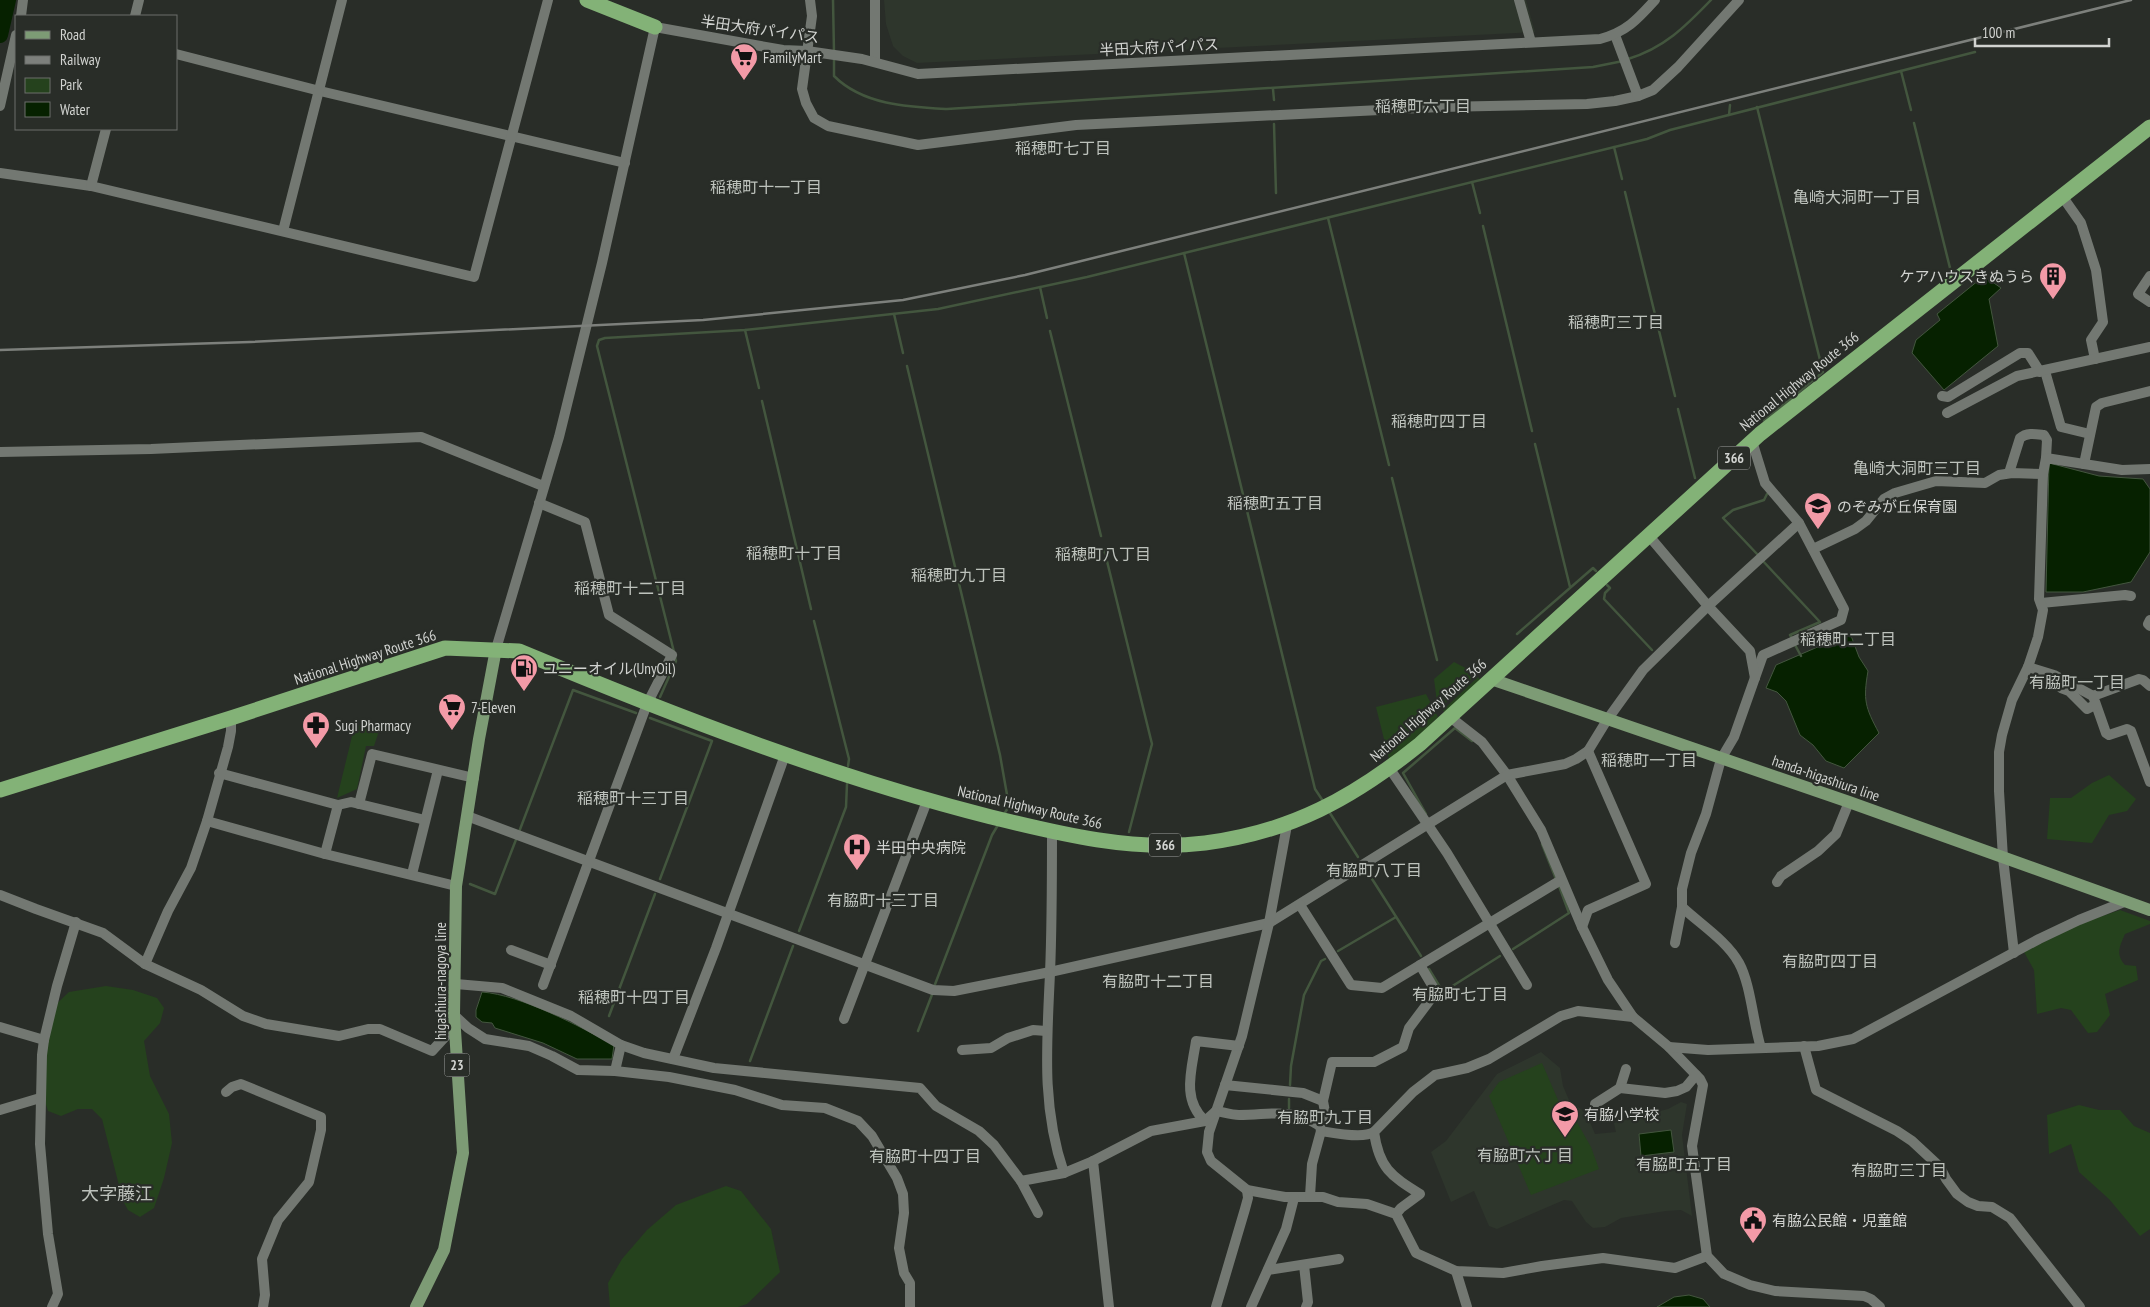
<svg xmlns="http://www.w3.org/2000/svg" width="2150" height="1307" viewBox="0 0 2150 1307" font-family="'PT Sans Narrow','Noto Sans JP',sans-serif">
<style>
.built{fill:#2e362c}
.green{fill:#25421d}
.water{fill:#062100;stroke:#43563e}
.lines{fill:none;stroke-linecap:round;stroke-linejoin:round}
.stream{stroke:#43563e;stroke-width:2.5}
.river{stroke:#062100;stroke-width:16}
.minor{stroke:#737872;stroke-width:10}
.major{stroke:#7d9b75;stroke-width:12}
.highway{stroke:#83b277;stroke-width:15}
.rail{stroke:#7d807c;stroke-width:2.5}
.labels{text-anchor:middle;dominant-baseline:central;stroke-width:4.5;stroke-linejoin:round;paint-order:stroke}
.shield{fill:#292d28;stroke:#9fa19e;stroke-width:1}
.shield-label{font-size:14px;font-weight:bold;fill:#d1d3d0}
.street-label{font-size:15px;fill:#d1d3d0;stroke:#292d28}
.poi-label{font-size:15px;fill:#d1d3d0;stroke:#292d28;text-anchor:start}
.neighbourhood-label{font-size:16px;fill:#bdc2bc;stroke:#292d28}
.quarter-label{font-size:18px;fill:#bdc2bc;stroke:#292d28}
</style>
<rect width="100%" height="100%" fill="#292d28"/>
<g class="built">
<polygon points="884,0 1526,0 1535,32 917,63 903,56 893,46 886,24"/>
<polygon points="1541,1052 1560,1068 1563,1086 1569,1100 1586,1113 1595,1134 1616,1132 1614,1123 1668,1109 1681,1102 1687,1104 1682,1135 1692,1216 1681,1210 1666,1211 1621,1218 1605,1227 1593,1228 1586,1222 1572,1201 1564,1200 1497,1229 1489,1226 1474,1191 1451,1202 1431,1152 1446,1141 1497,1074"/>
</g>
<g class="green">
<polygon points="1454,662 1477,674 1438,710 1434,679"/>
<polygon points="1478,677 1481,681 1445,713 1443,710"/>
<polygon points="1426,694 1438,717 1390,763 1376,707"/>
<polygon points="355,724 379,731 374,746 366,746 357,789 337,798"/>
<polygon points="2109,775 2136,799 2127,811 2109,815 2092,843 2047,839 2050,798 2071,798 2092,783"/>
<path d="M2120 910 2150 921V924L2125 934C2120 946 2115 954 2125 965L2136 966 2138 980 2105 994 2110 1015 2097 1032 2088 1033 2071 1010 2061 1008 2037 1014 2034 970 2024 952 2082 923Z"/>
<polygon points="106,986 133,990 157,998 164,1008 160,1023 144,1041 150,1076 169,1114 172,1143 164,1178 154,1208 140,1217 128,1210 123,1201 102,1119 92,1109 78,1109 61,1116 48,1111 39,1082 45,1015 69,992"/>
<polygon points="1542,1063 1561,1107 1574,1117 1591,1147 1599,1169 1531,1195 1489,1096 1499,1082"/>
<polygon points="2079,1105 2099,1110 2120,1110 2134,1126 2150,1133 2150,1229 2140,1236 2109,1199 2079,1172 2071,1144 2049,1154 2047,1115"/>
<polygon points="726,1186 741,1191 771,1229 780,1272 747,1304 738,1307 610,1307 608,1283 622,1259 647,1230 676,1205"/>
</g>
<g class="water">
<polygon points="1984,276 2001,288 1989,299 1998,346 1944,390 1912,353 1916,340 1940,320 1937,314"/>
<polygon points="2049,463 2099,476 2143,479 2150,489 2150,552 2131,582 2083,592 2046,592"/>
<path d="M1850 633 1859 657 1868 671C1863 700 1865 707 1879 733L1844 768 1826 761 1813 745 1800 735 1786 701 1777 692 1766 688 1776 665Z"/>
<path d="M482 992C521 995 579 1026 614 1045L612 1059H577L543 1043 495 1028 492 1023 482 1022 476 1017V1010Z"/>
<polygon points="1671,1130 1674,1152 1641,1156 1639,1134"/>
<polygon points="1689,1295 1703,1299 1710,1307 1657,1307 1674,1297"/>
</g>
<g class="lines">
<g class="stream">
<polyline points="833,0 834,52"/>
<path d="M834 58V76C863 105 908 107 947 109L1593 67 1623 61"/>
<path d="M1628 59C1664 48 1685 27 1711 0"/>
<polyline points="1901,71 1911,110"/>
<polyline points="1273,89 1274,100"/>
<polyline points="1757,107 1823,372 1764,421"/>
<polyline points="1729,115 1730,105"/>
<polyline points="1914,123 1951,272"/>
<polyline points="1274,124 1276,193"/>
<polyline points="1614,147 1622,179"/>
<polyline points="1472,182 1480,213"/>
<polyline points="1625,192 1675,396"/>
<polyline points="1328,218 1389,465"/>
<polyline points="1483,226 1532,431"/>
<polyline points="1184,253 1315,789 1323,801"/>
<polyline points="1040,287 1047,318"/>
<polyline points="894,314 903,353"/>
<polyline points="745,330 759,388"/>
<polyline points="1050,331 1101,536"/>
<polyline points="907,366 1000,755 1009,806 1003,816"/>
<polyline points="762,401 811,609"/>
<polyline points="1678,409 1695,478"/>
<polyline points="1535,444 1570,587"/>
<polyline points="1392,478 1437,660"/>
<polyline points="1104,549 1152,744 1129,832"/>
<polyline points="1758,555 1723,518 1733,510 1764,500 1767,494"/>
<polyline points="1762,560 1820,622 1790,635 1792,638"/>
<polyline points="1607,585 1610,588 1605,593 1604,599 1652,650"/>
<polyline points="814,621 849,759 848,766"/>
<polyline points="1517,634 1593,568 1596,571"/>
<polyline points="1794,643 1801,656"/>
<polyline points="674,652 597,346 599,340 605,338 745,330 938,309 1087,277 1647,139 1670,130 1975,52"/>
<polyline points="660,697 676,661 675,657"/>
<polyline points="650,718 712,741 660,879"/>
<polyline points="1328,810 1358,857"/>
<polyline points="1426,814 1403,773 1455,728 1472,741"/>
<polyline points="519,832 573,690 636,713"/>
<polyline points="1542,844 1556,879"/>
<polyline points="1367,871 1421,956"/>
<polyline points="470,884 495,894 517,837"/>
<polyline points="799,931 846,807 847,784"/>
<polyline points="1513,949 1569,913 1559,886"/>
<polyline points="1338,951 1396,917"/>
<polyline points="1429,969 1443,992 1500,956"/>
<polyline points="934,987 992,835 998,825"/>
<polyline points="609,1016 655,894"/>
<polyline points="918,1031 933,992"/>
<polyline points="750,1061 793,946"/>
<polyline points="1290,1085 1291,1066 1304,995 1321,961 1325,959"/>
<polyline points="1289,1108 1289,1099"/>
</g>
<polyline class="river" points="0,35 8,0"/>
<g class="minor">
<polyline points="810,0 812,16 802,89 806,103 814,118 828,126 918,145 1076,125 1440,107 1587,104 1615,101 1638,96 1653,90 1678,67 1739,0"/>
<polyline points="1519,0 1531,42"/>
<polyline points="21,16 23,0"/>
<polyline points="135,16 139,0"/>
<polyline points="1615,35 1638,96"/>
<polyline points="176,54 320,91 625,163"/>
<polyline points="875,61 875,0"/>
<polyline points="0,106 16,35"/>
<polyline points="0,173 91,186 474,277 548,0"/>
<polyline points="91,186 106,129"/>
<polyline points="2062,196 2081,223 2096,270 2103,322 2091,340 2095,359"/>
<polyline points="283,231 342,0"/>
<polyline points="2150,276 2138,294 2150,302"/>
<polyline points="2045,371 2061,427 2090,434"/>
<polyline points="1942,396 1948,397 2020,353 2028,353 2040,372"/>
<polyline points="1947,413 2017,376 2150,347"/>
<path d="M1752 441 1765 483 1799 523 1844 609 1841 620 1763 655 1734 737 1721 759 1706 814 1691 853 1682 889V907C1700 924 1727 941 1739 963 1751 985 1753 1023 1761 1048"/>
<polyline points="0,452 151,449 421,437 543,486"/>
<polyline points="2084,464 2096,407 2102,403 2150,391"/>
<path d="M2009 473 2020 438C2027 432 2036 434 2044 435L2047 440 2046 458"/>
<polyline points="539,503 585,522 609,615 672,655 647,704 543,985"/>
<polyline points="1649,536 1708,606 1750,651 1755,678"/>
<polyline points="1813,549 1855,529 1866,521 1884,499 1895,493 1936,481 1985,483 1999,475 2012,473 2043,474"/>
<polyline points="2041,603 2125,595 2131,596"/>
<polyline points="2150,620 2148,624 2150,626"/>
<path d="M496 649 559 437 602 263 655 27 783 50 807 51 862 59 918 74 1600 39C1626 32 1637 20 1655 0"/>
<polyline points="2028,667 2054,675 2093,696"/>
<polyline points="2150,686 2143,680 2139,679 2093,696 2106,733 2109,735 2127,729 2131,731 2150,782"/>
<polyline points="2061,688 2069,691 2087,709 2095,705"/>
<polyline points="1450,717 1482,742 1507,775 1541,830 1582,927 1608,980 1633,1017 1669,1047 1700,1079 1703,1085 1692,1146 1707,1256 1724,1274 1750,1285 1775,1291 1864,1296 1871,1299 1880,1307"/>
<polyline points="1390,769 1447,853 1527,985"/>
<polyline points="219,773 338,805 351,802 425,820"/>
<polyline points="359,804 372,754 474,778"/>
<polyline points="467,816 933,990 954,991 1050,972 1269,923 1507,775 1565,764 1576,759 1588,751 1607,720 1643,670 1708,606 1799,523"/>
<polyline points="207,821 325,854 456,886"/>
<polyline points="1287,825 1269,923 1242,1036 1209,1132 1207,1152 1211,1161 1247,1190 1285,1197 1323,1197 1338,1202 1367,1204 1396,1214 1416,1253 1456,1271 1503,1273 1542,1266 1603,1258 1675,1268 1707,1256"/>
<path d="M1052 832C1052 879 1052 926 1050 973 1047 1043 1041 1106 1064 1173"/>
<polyline points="325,854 338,805"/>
<polyline points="412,874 438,770"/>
<polyline points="1777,882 1781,876 1818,851 1836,834 1849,802"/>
<polyline points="0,895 36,909 103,933 145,964 201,990 243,1016 266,1024 339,1036 368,1029 380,1029 432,1051 455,1026"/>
<polyline points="1300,905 1351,985 1382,988 1561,880"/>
<polyline points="1582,927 1588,910 1646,884 1588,751"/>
<polyline points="1675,943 1682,907"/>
<polyline points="511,950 551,965"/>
<polyline points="2014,953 2003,858 1999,791 1999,752 2002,735 2012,700 2028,667 2038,637 2043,610 2039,599 2043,474 2046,458 2122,470 2150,469"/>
<polyline points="145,964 168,911 191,868 207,821 228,747 231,731 231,718"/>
<polyline points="456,984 502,988 571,1016 621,1045 644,1053 714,1068 920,1088 936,1106 979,1131 994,1145 1021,1181 1038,1213"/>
<polyline points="454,1015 468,1028 485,1039 529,1046 552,1056 578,1070 615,1071 669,1077 735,1090 782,1105 825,1108 858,1121 872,1136 897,1178 903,1194 904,1213 899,1248 904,1273 910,1283 910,1307"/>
<polyline points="844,1019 927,801"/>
<polyline points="0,1027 44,1040"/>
<polyline points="1804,1046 1816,1090 1897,1131 1912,1141 1940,1167 1946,1179 1957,1194 1968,1202 1978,1206 1992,1207 2010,1218 2080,1307"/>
<polyline points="1669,1047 1708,1050 1818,1046 1853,1039 2039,939 2079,920 2124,902"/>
<polyline points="962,1050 991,1048 1008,1038 1033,1030 1046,1031"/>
<polyline points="673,1059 716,948 785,755"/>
<polyline points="615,1071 621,1045"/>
<polyline points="1225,1085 1303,1093 1323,1101"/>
<polyline points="1620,1088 1626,1069"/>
<polyline points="226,1092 232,1087 241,1084 321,1117 321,1130 309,1182 278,1220 262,1259 265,1295 263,1307"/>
<polyline points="1595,1104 1620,1088 1665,1093 1677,1091 1686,1087 1696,1075"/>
<polyline points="0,1110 40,1098"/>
<path d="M1216 1111C1223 1112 1231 1115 1239 1115 1272 1115 1289 1107 1320 1126L1321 1131C1334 1133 1363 1139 1374 1132"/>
<path d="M1205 1121C1181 1099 1192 1069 1196 1041L1239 1046"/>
<polyline points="1320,1126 1325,1112 1323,1101 1332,1062 1374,1062 1403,1047 1409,1028 1436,992 1420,965"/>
<polyline points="1093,1161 1109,1307"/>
<polyline points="1021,1181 1064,1173 1093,1161 1151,1131 1205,1121 1215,1112"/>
<polyline points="1310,1196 1312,1164 1321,1131"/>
<path d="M1396 1214 1401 1208 1420 1194C1391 1176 1379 1168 1374 1132L1413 1092 1435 1075 1467 1068 1489 1059 1561 1016 1578 1011 1633 1017"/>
<polyline points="1304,1265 1308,1302 1306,1307"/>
<polyline points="1268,1270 1339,1259"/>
<polyline points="1456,1271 1467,1307"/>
<polyline points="52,1307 58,1294 48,1234 40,1144 42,1055 44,1040 57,986 76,922"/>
<polyline points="1216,1307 1245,1209 1248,1198 1247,1190"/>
<polyline points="1251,1307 1286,1229 1294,1198"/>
</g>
<g class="major">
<polyline points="1491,679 1849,802 2150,910"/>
<polyline points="416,1307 444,1250 463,1153 454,1015 456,886 479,739 496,649"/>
</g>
<g class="highway">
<polyline points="587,0 655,27"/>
<path d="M0 790 231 718 445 648 519 651C673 715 829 776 991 817 1060 834 1133 852 1205 843 1291 832 1353 798 1420 744L1760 434 2150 127"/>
</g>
<polyline class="rail" points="0,350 250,342 703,320 903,300 1025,275 2131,0"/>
</g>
<defs>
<g id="supermarket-pin" transform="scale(1.4375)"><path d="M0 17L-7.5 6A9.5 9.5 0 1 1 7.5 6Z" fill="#f39aa7" stroke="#292d28"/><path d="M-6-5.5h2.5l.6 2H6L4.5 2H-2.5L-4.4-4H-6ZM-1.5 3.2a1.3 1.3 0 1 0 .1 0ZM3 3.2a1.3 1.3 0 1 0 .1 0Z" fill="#111"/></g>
<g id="building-pin" transform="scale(1.4375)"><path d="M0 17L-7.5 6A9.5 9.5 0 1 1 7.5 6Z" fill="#f39aa7" stroke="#292d28"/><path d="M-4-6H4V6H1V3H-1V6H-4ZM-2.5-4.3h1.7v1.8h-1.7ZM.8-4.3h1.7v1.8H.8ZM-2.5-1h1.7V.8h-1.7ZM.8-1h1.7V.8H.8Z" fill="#111"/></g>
<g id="school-pin" transform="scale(1.4375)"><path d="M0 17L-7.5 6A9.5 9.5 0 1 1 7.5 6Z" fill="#f39aa7" stroke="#292d28"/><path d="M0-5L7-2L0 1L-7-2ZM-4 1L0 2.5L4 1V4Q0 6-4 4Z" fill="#111"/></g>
<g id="fuel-pin" transform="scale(1.4375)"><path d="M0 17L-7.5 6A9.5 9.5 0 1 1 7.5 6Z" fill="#f39aa7" stroke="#292d28"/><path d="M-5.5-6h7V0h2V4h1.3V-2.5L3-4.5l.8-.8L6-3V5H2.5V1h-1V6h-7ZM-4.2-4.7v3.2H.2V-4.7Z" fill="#111"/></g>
<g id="pharmacy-pin" transform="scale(1.4375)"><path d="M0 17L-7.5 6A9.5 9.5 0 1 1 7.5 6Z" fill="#f39aa7" stroke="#292d28"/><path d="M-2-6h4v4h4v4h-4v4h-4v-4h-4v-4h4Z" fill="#111"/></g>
<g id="hospital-pin" transform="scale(1.4375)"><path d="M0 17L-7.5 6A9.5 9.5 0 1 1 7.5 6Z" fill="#f39aa7" stroke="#292d28"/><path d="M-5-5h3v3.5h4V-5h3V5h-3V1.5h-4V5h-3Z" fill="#111"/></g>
<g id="civic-pin" transform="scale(1.4375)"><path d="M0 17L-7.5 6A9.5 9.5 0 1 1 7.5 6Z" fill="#f39aa7" stroke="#292d28"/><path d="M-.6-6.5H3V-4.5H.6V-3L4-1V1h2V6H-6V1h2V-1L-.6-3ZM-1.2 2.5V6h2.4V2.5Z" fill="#111"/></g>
</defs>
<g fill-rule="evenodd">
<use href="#supermarket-pin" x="744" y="57"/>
<use href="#building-pin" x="2053" y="276"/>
<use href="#school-pin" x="1818" y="506"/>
<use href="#fuel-pin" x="524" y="668"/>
<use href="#supermarket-pin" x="452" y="707"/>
<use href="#pharmacy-pin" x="316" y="725"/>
<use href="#hospital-pin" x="857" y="847"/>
<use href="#school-pin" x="1565" y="1114"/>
<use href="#civic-pin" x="1753" y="1220"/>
</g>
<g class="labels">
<g class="shield">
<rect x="1718" y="446.5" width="32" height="23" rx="4"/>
<rect x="1149" y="833.5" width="32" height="23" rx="4"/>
<rect x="444.5" y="1053.5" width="25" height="23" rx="4"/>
</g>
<g class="shield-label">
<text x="1734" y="458">366</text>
<text x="1165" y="845">366</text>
<text x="457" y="1065">23</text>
</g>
<g class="street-label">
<text transform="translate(760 29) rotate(8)">半田大府パイパス</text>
<text transform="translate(1159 47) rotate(-3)">半田大府パイパス</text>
<text transform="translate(1799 381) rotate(-39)">National Highway Route 366</text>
<text transform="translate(365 657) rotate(-18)">National Highway Route 366</text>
<text transform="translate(1428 710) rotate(-41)">National Highway Route 366</text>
<text transform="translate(1826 778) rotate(19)">handa-higashiura line</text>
<text transform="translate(1030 807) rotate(13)">National Highway Route 366</text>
<text transform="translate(440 981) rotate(-90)">higashiura-nagoya line</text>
</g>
<g class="poi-label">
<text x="763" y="57">FamilyMart</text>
<text x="2034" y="276" text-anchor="end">ケアハウスきぬうら</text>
<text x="1837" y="506">のぞみが丘保育園</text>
<text x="543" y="668">ユニーオイル(UnyOil)</text>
<text x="471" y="707">7-Eleven</text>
<text x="335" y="725">Sugi Pharmacy</text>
<text x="876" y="847">半田中央病院</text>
<text x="1584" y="1114">有脇小学校</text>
<text x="1772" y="1220">有脇公民館・児童館</text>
</g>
<g class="neighbourhood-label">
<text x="1423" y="106">稲穂町六丁目</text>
<text x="1063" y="148">稲穂町七丁目</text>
<text x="766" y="187">稲穂町十一丁目</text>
<text x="1857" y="197">亀崎大洞町一丁目</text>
<text x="1616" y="322">稲穂町三丁目</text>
<text x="1439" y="421">稲穂町四丁目</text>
<text x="1917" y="468">亀崎大洞町三丁目</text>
<text x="1275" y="503">稲穂町五丁目</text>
<text x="794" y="553">稲穂町十丁目</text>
<text x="1103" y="554">稲穂町八丁目</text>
<text x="959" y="575">稲穂町九丁目</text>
<text x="630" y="588">稲穂町十二丁目</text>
<text x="1848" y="639">稲穂町二丁目</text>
<text x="2077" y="682">有脇町一丁目</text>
<text x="1649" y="760">稲穂町一丁目</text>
<text x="633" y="798">稲穂町十三丁目</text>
<text x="1374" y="870">有脇町八丁目</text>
<text x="883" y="900">有脇町十三丁目</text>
<text x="1830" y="961">有脇町四丁目</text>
<text x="1158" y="981">有脇町十二丁目</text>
<text x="1460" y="994">有脇町七丁目</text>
<text x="634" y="997">稲穂町十四丁目</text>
<text x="1325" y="1117">有脇町九丁目</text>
<text x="1525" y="1155">有脇町六丁目</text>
<text x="925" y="1156">有脇町十四丁目</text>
<text x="1684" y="1164">有脇町五丁目</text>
<text x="1899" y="1170">有脇町三丁目</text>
</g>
<g class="quarter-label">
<text x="117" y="1193">大字藤江</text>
</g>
</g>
<rect x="15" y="15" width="162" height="115" fill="#292d28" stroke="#6c6f6b"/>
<rect x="25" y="31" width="25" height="8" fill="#7d9b75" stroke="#6c6f6b"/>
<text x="60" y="40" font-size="15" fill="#d1d3d0">Road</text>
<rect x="25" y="56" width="25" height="8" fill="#7d807c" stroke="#6c6f6b"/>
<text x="60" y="65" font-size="15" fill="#d1d3d0">Railway</text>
<rect x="25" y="78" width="25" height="15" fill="#25421d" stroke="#6c6f6b"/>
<text x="60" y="90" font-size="15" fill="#d1d3d0">Park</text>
<rect x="25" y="102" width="25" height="15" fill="#062100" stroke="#6c6f6b"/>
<text x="60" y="115" font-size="15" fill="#d1d3d0">Water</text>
<path d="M1975 38v8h134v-8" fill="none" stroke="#d1d3d0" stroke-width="2.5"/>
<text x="1982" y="38" font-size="15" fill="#d1d3d0" stroke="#292d28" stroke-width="4" paint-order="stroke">100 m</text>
</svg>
